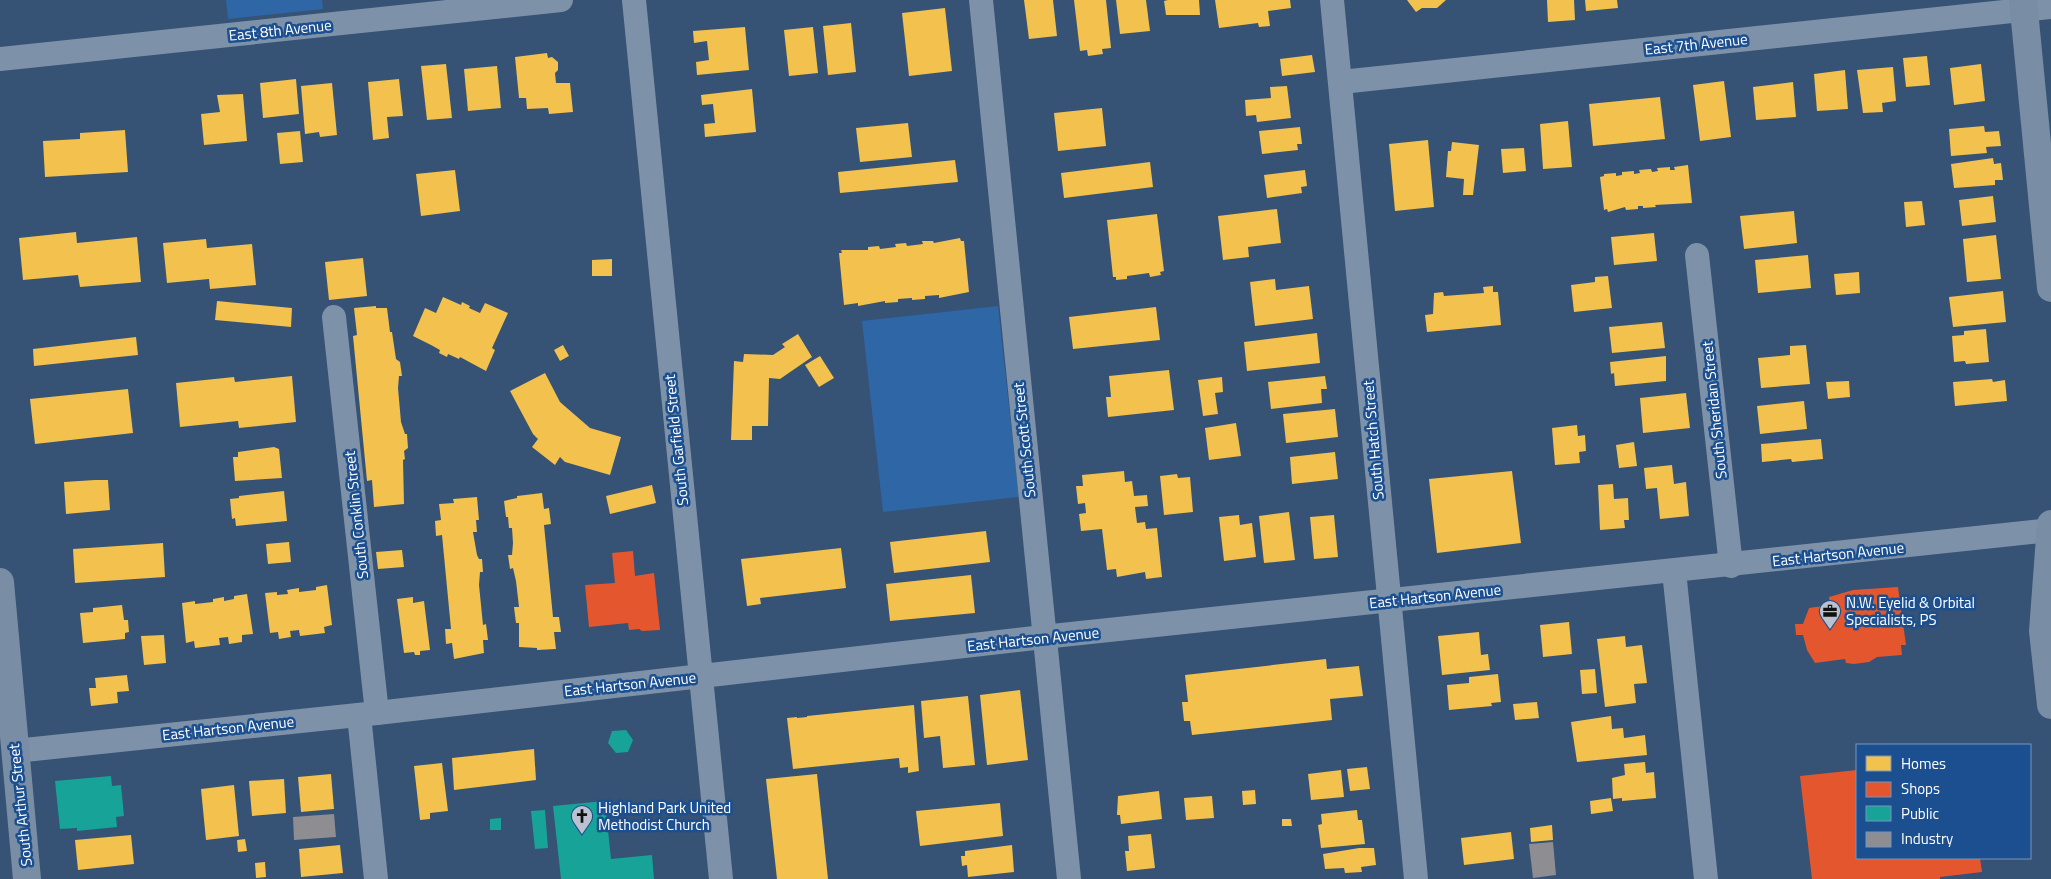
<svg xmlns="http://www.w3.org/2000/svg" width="2051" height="879" viewBox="0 0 2051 879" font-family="'Titillium Web',sans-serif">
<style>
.green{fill:#2f66a5}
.homes{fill:#f2c14e}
.shops{fill:#e4572e}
.public{fill:#17a398}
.industry{fill:#8d8d92}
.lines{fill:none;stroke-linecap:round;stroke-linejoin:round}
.street{stroke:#7d92a8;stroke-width:24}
.secondary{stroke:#798da4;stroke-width:28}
.labels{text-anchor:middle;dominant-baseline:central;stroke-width:5;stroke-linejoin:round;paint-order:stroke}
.street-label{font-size:15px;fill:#fff;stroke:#1b4f8f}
.poi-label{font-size:15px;fill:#fff;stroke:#1b4f8f;text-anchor:start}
</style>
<rect width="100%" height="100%" fill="#365274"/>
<g class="green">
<polygon points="226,0 322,0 323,9 228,19"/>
<polygon points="998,306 1019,497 883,512 862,321"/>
</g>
<g class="homes">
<polygon points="1024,0 1053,0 1057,36 1029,39"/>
<polygon points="1074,0 1106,0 1111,48 1102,49 1103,54 1088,56 1087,50 1080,51"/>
<polygon points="1116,0 1146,0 1150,31 1120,34"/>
<polygon points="1168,0 1199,0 1200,15 1166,15 1164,1"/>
<polygon points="1215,0 1290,0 1291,8 1268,11 1270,26 1259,27 1258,23 1219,28"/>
<polygon points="1407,0 1446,0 1437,8 1422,8 1416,12"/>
<polygon points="1547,0 1574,0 1575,20 1548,22"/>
<polygon points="1585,0 1617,0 1618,8 1586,11"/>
<polygon points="945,8 952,71 909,76 902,13"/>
<polygon points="851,23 856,72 828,75 823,26"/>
<polygon points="745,27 749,70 697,75 696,62 709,60 707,41 694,43 693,31"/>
<polygon points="813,27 818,73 789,76 784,30"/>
<polygon points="547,53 548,58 552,57 558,62 558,70 555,73 556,83 570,83 573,112 549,114 548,108 527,109 526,98 519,98 515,57"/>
<polygon points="1312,55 1315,72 1282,76 1280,59"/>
<polygon points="1927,56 1930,85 1906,87 1903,58"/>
<polygon points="446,64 452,118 427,120 421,66"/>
<polygon points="1981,64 1985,101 1954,105 1950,68"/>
<polygon points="497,66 501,108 468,111 464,69"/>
<polygon points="1893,67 1896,101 1882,103 1883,112 1863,113 1857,70"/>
<polygon points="1845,70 1848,109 1817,111 1814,74"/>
<polygon points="296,79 299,114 263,118 260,83"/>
<polygon points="399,79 403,116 387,117 389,138 373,140 368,82"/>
<polygon points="1724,81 1731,137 1700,141 1693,85"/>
<polygon points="1793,82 1796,117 1756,120 1753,87"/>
<polygon points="332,83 337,135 320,137 319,132 305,134 301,86"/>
<polygon points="1287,86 1291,118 1257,122 1256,115 1246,116 1245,100 1271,98 1270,87"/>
<polygon points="752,89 756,132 705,137 704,124 715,123 713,104 702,105 701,95"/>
<polygon points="243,94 247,141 204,145 201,114 220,112 217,95"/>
<polygon points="1660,97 1665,139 1593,146 1589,104"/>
<polygon points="1102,108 1106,146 1058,151 1054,113"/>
<polygon points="1568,121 1572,167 1543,169 1540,124"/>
<polygon points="908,123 912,157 860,162 856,128"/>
<polygon points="1984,126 1985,132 1999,131 2001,146 1986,147 1987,153 1951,156 1949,129"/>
<polygon points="1300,127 1302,144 1297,144 1298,150 1262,154 1259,131"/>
<polygon points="125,130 128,172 45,177 43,141 80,139 80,133"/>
<polygon points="300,131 303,162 280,164 277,133"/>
<polygon points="1428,140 1434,207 1395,211 1389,144"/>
<polygon points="1452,142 1479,145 1473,195 1463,195 1464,179 1446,177 1448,151 1451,151"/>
<polygon points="1524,148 1526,171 1503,173 1501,149"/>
<polygon points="1993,158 1994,164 2001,163 2003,180 1995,180 1995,185 1954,188 1951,164"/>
<polygon points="955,160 958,182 840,193 838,172"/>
<polygon points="1150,162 1153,187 1064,198 1061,173"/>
<polygon points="1688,165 1692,203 1655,205 1656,207 1643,208 1643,206 1638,206 1638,209 1626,210 1625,207 1608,212 1607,209 1604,210 1600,177 1604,176 1604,174 1616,173 1616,176 1622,175 1622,172 1634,171 1634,174 1640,173 1639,170 1651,169 1652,172 1658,171 1657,168 1670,167 1670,170 1675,170 1674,167"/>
<polygon points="455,170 460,211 421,216 416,174"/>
<polygon points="1305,170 1307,186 1301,187 1302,193 1267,198 1264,175"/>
<polygon points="1993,196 1996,222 1962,226 1959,200"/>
<polygon points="1922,201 1925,225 1906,227 1904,202"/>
<polygon points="1277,209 1281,243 1248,247 1249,257 1223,260 1218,216"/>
<polygon points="1794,211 1797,243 1744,249 1740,216"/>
<polygon points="1157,214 1164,271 1160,272 1161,275 1150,277 1149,273 1127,276 1127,279 1116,280 1116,277 1113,277 1107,220"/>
<polygon points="76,232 77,243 137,237 141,282 80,287 78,275 23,280 19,238"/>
<polygon points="1654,233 1657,261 1614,265 1611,237"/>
<polygon points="1996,235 2001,279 1967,282 1963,239"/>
<polygon points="960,238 961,241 964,241 969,292 939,298 939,295 925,296 925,299 912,300 912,298 898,299 898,302 885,303 885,301 858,306 858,303 844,305 839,253 842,253 841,250 868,250 868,247 879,246 880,249 896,247 895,244 906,243 907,246 923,244 922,241 933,241 934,243"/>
<polygon points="206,239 207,248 252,244 256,285 210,289 209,279 167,283 163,243"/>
<polygon points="1808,255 1811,288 1758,293 1755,260"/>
<polygon points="363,258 367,296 329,300 325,262"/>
<polygon points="612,259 612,276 592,276 592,260"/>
<polygon points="1859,272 1860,293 1836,295 1834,274"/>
<polygon points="1608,276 1612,308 1574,312 1571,285 1595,282 1595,277"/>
<polygon points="1275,279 1276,290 1309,286 1313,319 1255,326 1250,282"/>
<polygon points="1493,286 1493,292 1498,292 1501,325 1427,332 1425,315 1433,314 1434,293 1443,292 1444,296 1484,293 1483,287"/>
<polygon points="2003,291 2006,322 1953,327 1949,297"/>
<polygon points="443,297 461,305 462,302 470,306 469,308 480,313 485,303 508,313 492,348 495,350 486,371 460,357 459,359 448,354 447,357 439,353 440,350 431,345 413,336 425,308 436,313"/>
<polygon points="217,301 292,308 291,327 215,320"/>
<polygon points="376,306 376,308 387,308 390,332 392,332 396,359 400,362 402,376 399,376 398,388 401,422 405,434 407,434 408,448 404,451 405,459 403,460 404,504 374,507 372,480 367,481 353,336 357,335 354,308"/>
<polygon points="1156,307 1160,340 1073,349 1069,317"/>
<polygon points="1662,322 1665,348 1612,353 1609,327"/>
<polygon points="1986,329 1989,362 1966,364 1965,361 1954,362 1952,336 1964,335 1964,331"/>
<polygon points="1317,333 1320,363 1247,371 1244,342"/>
<polygon points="798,334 812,357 780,379 769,378 768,426 752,426 752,440 731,440 734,361 743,362 744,354 773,355 785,347 782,344"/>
<polygon points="136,337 138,355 34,366 33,349"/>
<polygon points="563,345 569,356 560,361 554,350"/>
<polygon points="1806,345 1810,384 1761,388 1758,358 1790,355 1790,346"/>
<polygon points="820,356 834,378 819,387 805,365"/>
<polygon points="1666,356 1666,381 1615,386 1614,373 1611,374 1610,362"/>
<polygon points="1169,370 1174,410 1108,417 1106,397 1111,397 1109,376"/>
<polygon points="545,373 560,402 590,428 621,437 610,475 565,462 560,457 555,465 532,447 538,439 533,434 510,391"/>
<polygon points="292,376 296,422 239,428 238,421 180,427 176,383 234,377 235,382"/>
<polygon points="1325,376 1327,389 1321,389 1322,403 1271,409 1268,382"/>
<polygon points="1222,377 1223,392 1215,393 1218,414 1203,416 1198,380"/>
<polygon points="1992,379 1993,382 2005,380 2007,401 1955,406 1953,382"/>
<polygon points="1849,381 1850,397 1828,399 1826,382"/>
<polygon points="128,389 133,433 35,444 30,399"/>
<polygon points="1686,393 1690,428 1643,433 1640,398"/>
<polygon points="1804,401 1807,429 1760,434 1757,406"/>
<polygon points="1335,409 1338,437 1286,443 1283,414"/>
<polygon points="1236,423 1241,456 1209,460 1205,428"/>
<polygon points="1577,425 1578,436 1585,435 1586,451 1579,452 1580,463 1555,465 1552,428"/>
<polygon points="1821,439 1823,459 1792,462 1791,459 1762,462 1761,444"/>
<polygon points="1634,442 1637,466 1619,468 1616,445"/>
<polygon points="274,447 279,449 282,478 235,481 233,457 238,457 238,452"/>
<polygon points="1335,452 1338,479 1292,484 1290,457"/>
<polygon points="1672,465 1674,484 1686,482 1689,516 1660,519 1657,488 1646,489 1644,468"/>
<polygon points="1124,471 1125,482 1132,481 1134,496 1147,495 1148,506 1135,507 1137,523 1145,522 1146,529 1157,528 1162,577 1146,579 1145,572 1117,577 1116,569 1107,570 1102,529 1081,531 1079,514 1086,513 1085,503 1078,504 1076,486 1083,486 1082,475"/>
<polygon points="1512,471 1521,543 1437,553 1429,479"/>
<polygon points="1177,474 1178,478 1190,477 1193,512 1164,515 1160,476"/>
<polygon points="95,480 108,480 110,510 66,514 64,482"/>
<polygon points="1613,484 1614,499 1628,498 1629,520 1624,520 1625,528 1600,530 1598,485"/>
<polygon points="652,485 656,503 610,514 606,496"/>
<polygon points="284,491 287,521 236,526 235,518 232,519 230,499 239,498 239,496"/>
<polygon points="542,493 544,509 549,508 551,524 544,525 553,617 559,617 561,632 554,632 556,649 537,650 537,648 519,647 519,623 516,623 514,607 519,607 516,581 513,568 510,569 508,555 512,555 513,543 512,528 509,528 508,517 506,517 504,501 517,498 517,496"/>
<polygon points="477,497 479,520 476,520 477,532 473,532 477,555 479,559 482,559 483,572 480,572 479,585 483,625 486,624 488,640 483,640 484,653 454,659 452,643 446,644 445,629 451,629 442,535 436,536 435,521 441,520 439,504 454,503 453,499"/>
<polygon points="1289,512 1295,560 1264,563 1259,516"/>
<polygon points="1239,515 1240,525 1252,523 1256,557 1224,561 1219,517"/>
<polygon points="1334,515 1338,557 1314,559 1310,517"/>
<polygon points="986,531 990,562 894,573 890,542"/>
<polygon points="289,542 291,562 268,564 266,544"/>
<polygon points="163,543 165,577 75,583 73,549"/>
<polygon points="841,548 846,588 760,598 761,604 747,606 741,559"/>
<polygon points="402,550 404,567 378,569 376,552"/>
<polygon points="971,575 975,613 890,621 886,584"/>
<polygon points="327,585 332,625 324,627 325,633 300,636 299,630 290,631 291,637 279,639 278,632 270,633 265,593 277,592 277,595 288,594 287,590 299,588 299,592 316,590 316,587"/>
<polygon points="247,594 253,634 242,635 242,642 229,644 228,637 219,638 220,645 195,648 194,641 186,643 182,603 195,601 195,604 213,602 213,599 224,597 224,601 234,599 234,596"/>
<polygon points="413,597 413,603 424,601 430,650 420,651 420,655 415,655 414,652 404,653 397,599"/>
<polygon points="122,605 124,620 128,620 129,632 125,633 125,639 83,643 80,613 93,612 93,608"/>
<polygon points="1569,622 1572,654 1543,657 1540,625"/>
<polygon points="1479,632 1481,655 1488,654 1490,670 1442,675 1438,636"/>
<polygon points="164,635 166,663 144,665 141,636"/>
<polygon points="1625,636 1626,647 1642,645 1647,683 1634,684 1636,703 1605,707 1597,639"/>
<polygon points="1326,659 1327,669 1359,666 1363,696 1330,699 1332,720 1192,735 1190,721 1184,721 1182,702 1188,702 1185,675"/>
<polygon points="1595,669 1597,693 1582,694 1580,670"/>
<polygon points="1498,674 1501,702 1491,703 1492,706 1449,710 1447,685 1469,683 1469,677"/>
<polygon points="127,675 129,691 117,692 118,703 91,706 89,688 96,688 95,678"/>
<polygon points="1020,690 1028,760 987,765 980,695"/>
<polygon points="968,696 975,765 943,768 940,736 924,738 921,701"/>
<polygon points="1537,702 1539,718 1515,720 1513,704"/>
<polygon points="914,705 919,771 908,773 908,767 900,768 899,758 793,769 787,718 797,717 797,718 807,717 807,716"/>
<polygon points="1611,716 1612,729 1623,728 1624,738 1645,735 1647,755 1577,762 1571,722"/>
<polygon points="534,749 536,780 454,790 452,758"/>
<polygon points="1645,762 1646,773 1654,772 1656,798 1622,801 1622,798 1613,799 1612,778 1625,775 1624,764"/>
<polygon points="442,763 448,811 430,813 430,819 420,820 414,766"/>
<polygon points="1367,767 1370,789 1350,791 1347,769"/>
<polygon points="1341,770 1344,797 1311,800 1308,774"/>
<polygon points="331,774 334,809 301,812 298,777"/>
<polygon points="817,774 828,879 777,879 766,779"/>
<polygon points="284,779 286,813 252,816 249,781"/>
<polygon points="234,785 239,836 206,840 201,789"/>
<polygon points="1255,790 1256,804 1243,805 1242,791"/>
<polygon points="1159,791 1162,819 1121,824 1120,815 1117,815 1118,796"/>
<polygon points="1212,796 1214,818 1186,820 1184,798"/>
<polygon points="1611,798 1613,811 1591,814 1590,801"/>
<polygon points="1000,803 1003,836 920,846 916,811"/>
<polygon points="1357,810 1358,820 1362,820 1365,844 1321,848 1318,825 1322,824 1321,814"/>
<polygon points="1282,819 1291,819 1292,826 1282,826"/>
<polygon points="1552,825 1553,840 1531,842 1530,828"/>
<polygon points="1511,832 1514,859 1464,865 1461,838"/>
<polygon points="1151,834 1155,868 1127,871 1125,851 1129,851 1128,836"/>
<polygon points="131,835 134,864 78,870 75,840"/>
<polygon points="245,839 247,851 238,852 237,840"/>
<polygon points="340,845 343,873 301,877 299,849"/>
<polygon points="1012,845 1014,872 968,877 967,865 962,866 961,856 965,856 965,851"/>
<polygon points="1359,848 1374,848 1376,865 1361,867 1362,872 1345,873 1344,868 1325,869 1323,854"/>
<polygon points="265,862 266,877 256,878 255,863"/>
</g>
<g class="shops">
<polygon points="633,551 635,576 654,573 660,630 642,631 639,629 629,630 628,623 589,627 585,585 615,583 612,553"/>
<polygon points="1898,587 1906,645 1901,645 1902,655 1877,657 1869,662 1854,664 1846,663 1845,659 1815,663 1807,650 1803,635 1796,635 1795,624 1803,624 1809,608 1830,605 1829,597 1853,590"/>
<polygon points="1857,770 1857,858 1980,858 1982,872 1940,877 1940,879 1812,879 1800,776"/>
</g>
<g class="public">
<polygon points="626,730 633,740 628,752 616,753 608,743 612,731"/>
<polygon points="111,776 112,786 121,785 124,816 116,817 117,827 77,831 77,828 60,829 55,781"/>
<polygon points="605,801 611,859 652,855 654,879 561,879 553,806"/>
<polygon points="545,810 548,848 535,849 531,811"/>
<polygon points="501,818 501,830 490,830 490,819"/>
</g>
<g class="industry">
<polygon points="334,814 336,837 294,840 293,817"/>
<polygon points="1553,842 1556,875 1533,878 1529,844"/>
</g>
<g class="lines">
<g class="street">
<polyline points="634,0 721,879"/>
<polyline points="981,0 1069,879"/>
<polyline points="1332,0 1416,879"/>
<polyline points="0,59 561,0"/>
<polyline points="1341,82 2051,7"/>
<polyline points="1697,255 1731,566"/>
<polyline points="334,317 377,713"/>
<polyline points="1674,571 1706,879"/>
<polyline points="359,715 376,879"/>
<polyline points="15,751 377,713 1043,637 2051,530"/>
</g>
<g class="secondary">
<polyline points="2023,0 2051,288"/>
<polyline points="2051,524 2043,631 2051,705"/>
<polyline points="0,582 27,879"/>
</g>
</g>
<defs>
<g id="office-pin" transform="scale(1.125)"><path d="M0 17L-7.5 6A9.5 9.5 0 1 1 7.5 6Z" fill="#b9c2ce" stroke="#1b4f8f"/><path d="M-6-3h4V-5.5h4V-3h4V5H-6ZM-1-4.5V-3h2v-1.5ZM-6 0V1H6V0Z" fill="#111"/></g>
<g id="church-pin" transform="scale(1.125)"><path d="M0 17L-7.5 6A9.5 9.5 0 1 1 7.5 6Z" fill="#b9c2ce" stroke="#1b4f8f"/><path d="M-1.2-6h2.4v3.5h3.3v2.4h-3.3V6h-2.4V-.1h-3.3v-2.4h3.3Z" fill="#111"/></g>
</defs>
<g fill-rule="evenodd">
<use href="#office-pin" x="1830" y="611"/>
<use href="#church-pin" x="582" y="816"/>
</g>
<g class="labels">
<g class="street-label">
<text transform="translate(280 30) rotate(-6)">East 8th Avenue</text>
<text transform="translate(1696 44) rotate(-6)">East 7th Avenue</text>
<text transform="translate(1714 410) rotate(-96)">South Sheridan Street</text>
<text transform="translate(676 440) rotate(-96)">South Garfield Street</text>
<text transform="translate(1024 440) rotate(-96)">South Scott Street</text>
<text transform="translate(1373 440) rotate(-95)">South Hatch Street</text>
<text transform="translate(356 515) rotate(-96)">South Conklin Street</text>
<text transform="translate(1838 554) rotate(-6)">East Hartson Avenue</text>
<text transform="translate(1435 596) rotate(-6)">East Hartson Avenue</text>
<text transform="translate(1033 639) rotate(-6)">East Hartson Avenue</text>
<text transform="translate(630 684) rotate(-6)">East Hartson Avenue</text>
<text transform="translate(228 728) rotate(-6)">East Hartson Avenue</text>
<text transform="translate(20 805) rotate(-96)">South Arthur Street</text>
</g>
<g class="poi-label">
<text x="1846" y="602">N.W. Eyelid &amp; Orbital<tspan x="1846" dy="17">Specialists, PS</tspan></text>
<text x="598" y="807">Highland Park United<tspan x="598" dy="17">Methodist Church</tspan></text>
</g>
</g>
<rect x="1856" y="744" width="175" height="115" fill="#1b4f8f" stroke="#7695bc"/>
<rect x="1866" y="756" width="25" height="15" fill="#f2c14e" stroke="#7695bc"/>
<text x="1901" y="769" font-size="15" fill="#ffffff">Homes</text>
<rect x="1866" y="782" width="25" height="15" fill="#e4572e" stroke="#7695bc"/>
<text x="1901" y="794" font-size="15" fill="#ffffff">Shops</text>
<rect x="1866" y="806" width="25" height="15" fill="#17a398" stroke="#7695bc"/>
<text x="1901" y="819" font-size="15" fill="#ffffff">Public</text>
<rect x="1866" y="832" width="25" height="15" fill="#8d8d92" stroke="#7695bc"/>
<text x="1901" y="844" font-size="15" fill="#ffffff">Industry</text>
</svg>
